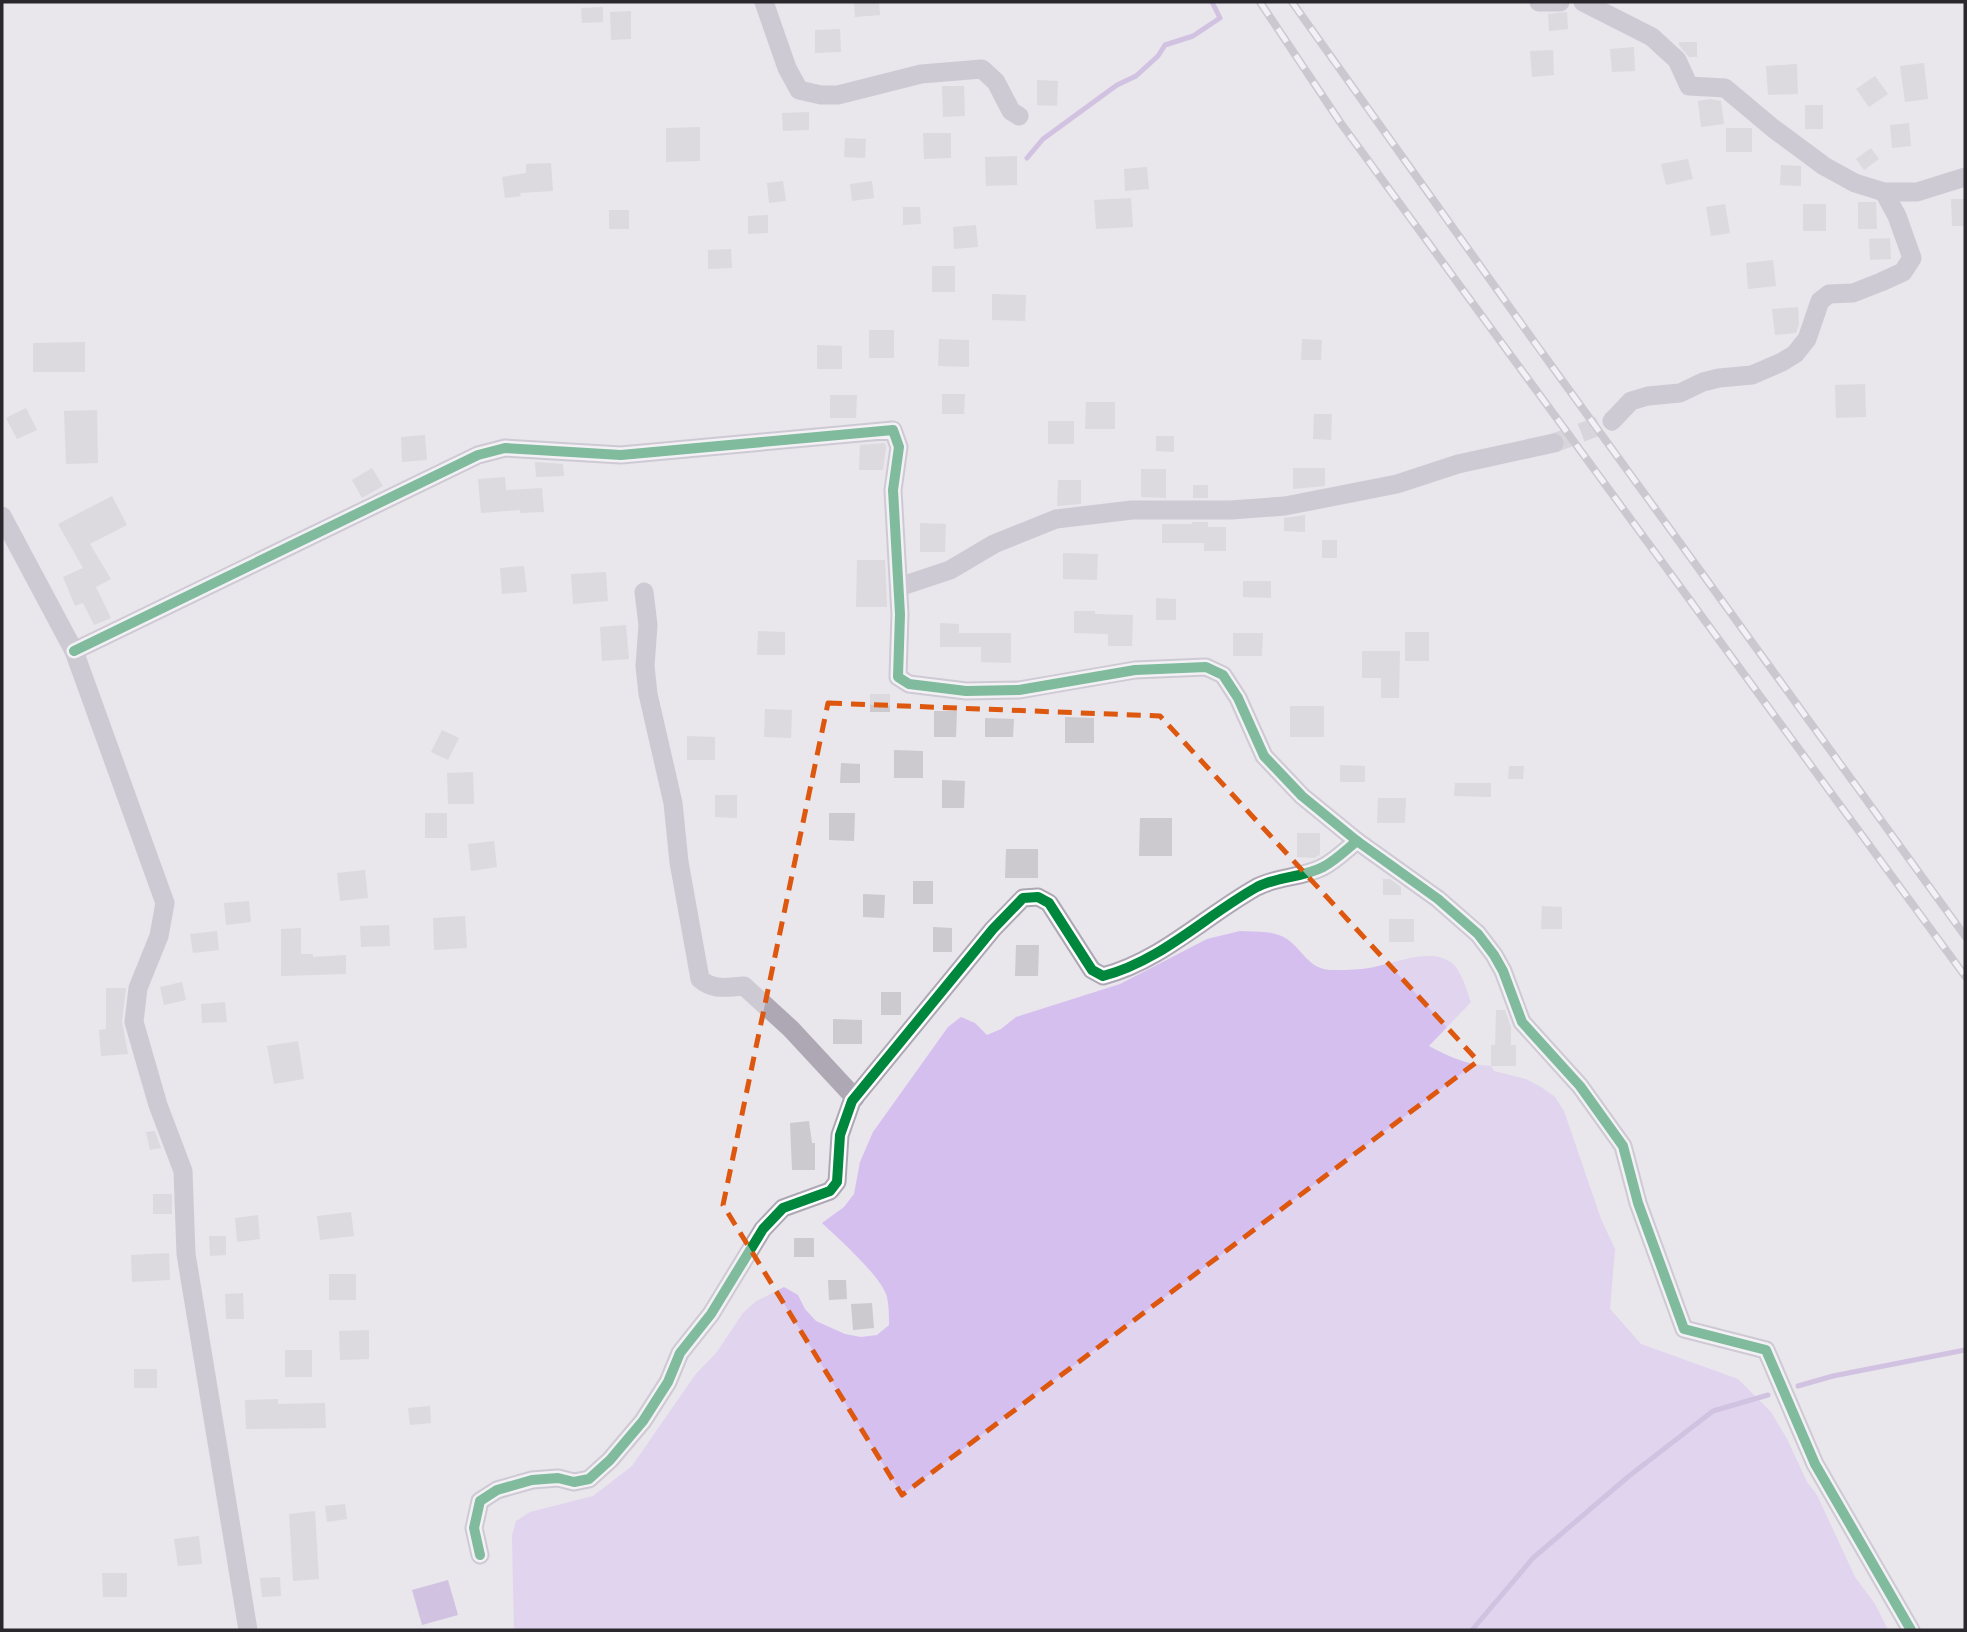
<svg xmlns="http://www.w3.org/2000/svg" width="1967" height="1632" viewBox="0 0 1967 1632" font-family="'Public Sans',sans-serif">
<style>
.green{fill:#d5bfef}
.water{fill:#b498d5}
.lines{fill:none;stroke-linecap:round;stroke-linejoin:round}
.stream{stroke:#b498d5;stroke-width:5}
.building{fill:#cccace}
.minor-tunnel{stroke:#c3c0c6;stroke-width:19;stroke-dasharray:19 10;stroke-linecap:butt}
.minor{stroke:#aea8b5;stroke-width:19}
.rail-casing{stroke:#a8a5ad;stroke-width:8}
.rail{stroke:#fff;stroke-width:5;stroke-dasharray:16;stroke-linecap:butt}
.cycleway-casing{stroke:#fff;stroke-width:15}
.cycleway{stroke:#00873e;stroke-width:10}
.marked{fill:none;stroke:#de570e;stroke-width:5;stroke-dasharray:14 9;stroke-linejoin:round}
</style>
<rect width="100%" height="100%" fill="#e9e6ec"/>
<path class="green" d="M1240 931C1255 932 1274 930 1287 939 1302 949 1309 969 1330 970 1340 970 1352 970 1362 969 1386 967 1425 948 1447 960 1461 966 1466 989 1471 1002L1429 1046C1450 1057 1467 1065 1491 1066L1494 1071 1526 1079 1541 1087 1555 1097 1564 1111 1601 1219 1615 1249 1610 1309 1641 1344 1738 1379 1771 1412 1787 1439 1807 1482 1817 1495 1855 1577 1875 1604 1888 1630H514L512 1536 516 1521 530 1512 593 1496 632 1466 695 1375 717 1352 743 1313 755 1302 784 1287 798 1295 805 1309 816 1321 845 1334 861 1337 877 1335 889 1325C889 1316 889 1306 887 1297 882 1277 838 1238 822 1223L844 1207 854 1194 860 1162 873 1132 948 1027 961 1017 975 1023 987 1035 1001 1029 1016 1017 1120 984 1207 939Z"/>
<polygon class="water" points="448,1580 458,1615 422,1625 412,1590"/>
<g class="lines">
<g class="stream">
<polyline points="1027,158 1043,139 1117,85 1136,76 1158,56 1165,45 1193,36 1220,18 1212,2"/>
<polyline points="1798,1386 1833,1376 1965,1350"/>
<polyline points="1472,1630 1533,1558 1629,1476 1713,1411 1768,1395"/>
</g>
</g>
<g class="building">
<polygon points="854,2 879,2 880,15 855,17"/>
<polygon points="603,7 603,22 582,23 581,8"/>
<polygon points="631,11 631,39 611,40 610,12"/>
<polygon points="1567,12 1568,29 1549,31 1548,14"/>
<polygon points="840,29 841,52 815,53 815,30"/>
<polygon points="1679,42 1697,42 1697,57 1689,57 1679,45"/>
<polygon points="1634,47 1635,71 1612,72 1610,49"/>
<polygon points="1553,50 1554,75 1532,77 1530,51"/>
<polygon points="1924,63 1928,99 1905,102 1900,66"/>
<polygon points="1797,64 1798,94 1768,95 1766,66"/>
<polygon points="1875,76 1888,94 1869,107 1856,89"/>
<polygon points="1037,80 1058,81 1057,106 1037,105"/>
<polygon points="942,86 964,86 965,116 943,117"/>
<polygon points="1710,99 1721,101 1724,124 1701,127 1698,101"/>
<rect x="1805" y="105" width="18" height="24"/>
<polygon points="809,112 809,130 783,131 782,113"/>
<polygon points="1909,123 1911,146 1892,148 1890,125"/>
<polygon points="700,127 700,161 666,162 666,128"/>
<rect x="1726" y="128" width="26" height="24"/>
<polygon points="923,133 951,133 951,158 924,159"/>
<polygon points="845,138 866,139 865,158 844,157"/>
<polygon points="1871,148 1879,159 1864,170 1856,159"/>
<polygon points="1017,156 1017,185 986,186 985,157"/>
<polygon points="1688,159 1693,179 1666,185 1661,164"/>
<polygon points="551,163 553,191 520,193 521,196 505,198 502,177 526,173 526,164"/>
<polygon points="1781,165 1801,166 1801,186 1780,185"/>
<polygon points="1147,167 1149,189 1125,191 1124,169"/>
<polygon points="783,181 786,201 769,203 767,183"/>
<polygon points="872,181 874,198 852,201 850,184"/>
<polygon points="1131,198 1133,227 1096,229 1094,200"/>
<polygon points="1951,199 1965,199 1965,226 1952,226"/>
<polygon points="1858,202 1876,202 1877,229 1858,229"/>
<polygon points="1725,204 1730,233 1711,236 1706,207"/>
<rect x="1803" y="204" width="23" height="27"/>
<polygon points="903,207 920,207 921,224 903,225"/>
<rect x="609" y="210" width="20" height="19"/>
<polygon points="768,215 768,233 748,234 748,216"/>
<polygon points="976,225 978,247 954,249 953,227"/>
<polygon points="1890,238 1891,259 1870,260 1869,239"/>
<polygon points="731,249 732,268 708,269 708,250"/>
<polygon points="1773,260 1776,286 1748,289 1746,263"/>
<rect x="932" y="266" width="23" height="26"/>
<polygon points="992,294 1026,295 1025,321 992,320"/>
<polygon points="1798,307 1799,324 1796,333 1775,335 1772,309"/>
<rect x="869" y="330" width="25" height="28"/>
<polygon points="939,339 969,340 969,367 938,366"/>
<polygon points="1302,339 1322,340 1321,360 1301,360"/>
<polygon points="85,342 85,372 33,372 33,343"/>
<polygon points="817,345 842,346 842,369 817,369"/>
<polygon points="1865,384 1866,417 1836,418 1835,385"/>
<polygon points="942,394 965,394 964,414 942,414"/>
<polygon points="830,395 857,395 856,418 830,418"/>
<polygon points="1086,402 1115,402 1115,429 1085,429"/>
<polygon points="26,408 37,430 17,439 6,418"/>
<polygon points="97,410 98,463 66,464 64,411"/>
<polygon points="1314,414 1332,414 1331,440 1313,439"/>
<rect x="1048" y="421" width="26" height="23"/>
<polygon points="425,435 427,460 402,462 401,437"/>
<polygon points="1156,436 1174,436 1174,452 1156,451"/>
<polygon points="885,443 886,448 883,470 859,470 860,445"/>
<polygon points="535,462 563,464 564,476 536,477"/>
<polygon points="372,468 383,486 362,498 352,480"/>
<polygon points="1293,468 1325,468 1325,486 1293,489"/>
<polygon points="1141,469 1166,469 1166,498 1141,497"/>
<polygon points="505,477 506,490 542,488 544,512 520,513 520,510 481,513 478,479"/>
<polygon points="1058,480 1081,480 1081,504 1057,506"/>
<rect x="1193" y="485" width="15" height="13"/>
<polygon points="112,496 127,525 90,544 111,579 96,587 111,618 94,625 83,603 75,606 63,577 83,568 58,524"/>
<polygon points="1305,515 1305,532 1284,531 1284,518"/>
<polygon points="1192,522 1208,522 1208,527 1226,527 1226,551 1204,551 1204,543 1162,543 1162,524 1192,524"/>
<polygon points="920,523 946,524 945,552 920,552"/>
<rect x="1322" y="540" width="15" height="18"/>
<polygon points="1063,553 1098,554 1097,580 1063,579"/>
<polygon points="857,560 885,560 887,607 856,607"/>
<polygon points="524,566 527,592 502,594 500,568"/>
<polygon points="606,572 608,601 573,604 571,574"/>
<polygon points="1243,581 1271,581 1271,598 1243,597"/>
<polygon points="1156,598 1176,599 1176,620 1156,620"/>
<polygon points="1074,611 1095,611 1095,614 1133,615 1132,646 1108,646 1108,634 1074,633"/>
<polygon points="940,623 959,624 959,633 1011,633 1011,663 981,662 981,647 940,647"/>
<polygon points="626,625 629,659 602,661 600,627"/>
<polygon points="758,631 785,632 785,655 757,655"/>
<rect x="1405" y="632" width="24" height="29"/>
<polygon points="1233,633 1263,633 1262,656 1233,656"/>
<polygon points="1362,651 1400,651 1399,698 1381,698 1381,678 1362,678"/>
<rect x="870" y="694" width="20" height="18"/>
<rect x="1290" y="706" width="34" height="31"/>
<polygon points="765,709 792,710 791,738 764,737"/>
<polygon points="934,711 957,711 956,737 934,737"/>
<polygon points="1065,717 1094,718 1094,743 1065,743"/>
<polygon points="985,718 1014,719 1013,737 985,737"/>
<polygon points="442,730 459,738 448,760 431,752"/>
<polygon points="687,736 715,737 715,760 687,760"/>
<polygon points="894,750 923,751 923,778 894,778"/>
<polygon points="841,763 860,764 860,783 840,783"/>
<polygon points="1340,765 1365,766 1365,782 1340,782"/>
<polygon points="1509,766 1524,766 1523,779 1508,779"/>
<polygon points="473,772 474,804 448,804 447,773"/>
<polygon points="942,780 965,781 964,808 942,808"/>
<polygon points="1455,783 1491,783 1491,797 1454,796"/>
<polygon points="715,795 737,795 737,818 715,817"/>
<polygon points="1378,798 1406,798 1405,823 1377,823"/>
<rect x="425" y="813" width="22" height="25"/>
<polygon points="829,813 855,813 854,841 829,840"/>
<polygon points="1140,818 1172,818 1172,856 1139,856"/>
<polygon points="1297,833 1320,833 1320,855 1314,858 1297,857"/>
<polygon points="494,841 497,867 471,871 468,844"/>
<polygon points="1006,849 1038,849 1038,878 1005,878"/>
<polygon points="365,870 368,898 340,901 337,873"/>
<polygon points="1383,879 1390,879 1401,887 1401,895 1383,895"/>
<rect x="913" y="881" width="20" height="23"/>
<polygon points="863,894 885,895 884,918 863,917"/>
<polygon points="249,901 251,922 226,925 224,903"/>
<polygon points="1542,906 1562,907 1562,929 1541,929"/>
<polygon points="465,916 467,948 434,950 433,918"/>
<rect x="1389" y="919" width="25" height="23"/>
<polygon points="389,925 390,946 361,947 360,926"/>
<polygon points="933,927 952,928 952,952 933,952"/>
<polygon points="301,928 301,954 313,954 313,957 346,955 346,974 281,976 281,929"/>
<polygon points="217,931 219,950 193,953 190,934"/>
<polygon points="1016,945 1039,945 1038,976 1015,976"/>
<polygon points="182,982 186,1000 164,1005 160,987"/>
<polygon points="106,988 126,988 122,1021 128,1054 101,1056 99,1030 106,1029"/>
<rect x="881" y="992" width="20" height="23"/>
<polygon points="225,1002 227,1022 202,1023 201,1004"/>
<polygon points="1496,1010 1505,1010 1511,1027 1511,1045 1516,1045 1516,1066 1491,1066 1491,1045 1495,1045"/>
<polygon points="833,1019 862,1020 862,1044 833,1044"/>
<polygon points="298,1041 304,1079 274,1084 267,1046"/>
<polygon points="809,1121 812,1143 815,1143 815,1170 792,1170 790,1123"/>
<polygon points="155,1131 161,1148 150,1150 146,1132"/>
<rect x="153" y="1194" width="19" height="20"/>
<polygon points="351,1212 354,1236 320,1240 317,1216"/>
<polygon points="258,1215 260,1239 237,1242 235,1218"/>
<polygon points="209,1236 226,1236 226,1255 210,1256"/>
<rect x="794" y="1238" width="20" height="19"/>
<polygon points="169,1253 170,1280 132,1282 131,1255"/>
<rect x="329" y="1274" width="27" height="26"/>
<polygon points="828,1280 846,1280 847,1299 829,1300"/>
<polygon points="243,1293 244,1319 226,1319 225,1294"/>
<polygon points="872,1303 874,1328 853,1330 851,1304"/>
<polygon points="369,1330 369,1359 340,1360 339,1331"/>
<rect x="285" y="1350" width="27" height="27"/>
<rect x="134" y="1369" width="23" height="19"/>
<polygon points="278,1399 278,1404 325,1403 326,1428 246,1429 245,1400"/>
<polygon points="430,1406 431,1423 410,1425 408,1408"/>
<polygon points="345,1504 347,1519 327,1522 325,1506"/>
<polygon points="315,1511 319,1579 293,1581 289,1514"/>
<polygon points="199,1536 202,1564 178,1566 174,1539"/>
<polygon points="102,1573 127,1573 127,1597 103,1597"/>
<polygon points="280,1577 281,1596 262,1597 260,1578"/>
</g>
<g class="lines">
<polyline class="minor-tunnel" points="1554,443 1612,421"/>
<g class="minor">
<polyline points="764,2 787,68 799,90 821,95 838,95 921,74 982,69 996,82 1011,111 1019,116"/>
<polyline points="1539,2 1560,2"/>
<polyline points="1583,2 1652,37 1677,60 1689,86 1725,88 1774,129 1824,166 1855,183 1884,192 1917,192 1965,177"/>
<polyline points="1612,421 1631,401 1648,396 1680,393 1703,382 1719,378 1752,375 1782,362 1795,354 1807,339 1820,301 1829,294 1853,293 1881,282 1903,272 1912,258 1897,216 1884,192"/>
<polyline points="2,516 74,651 165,903 159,936 138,988 134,1022 158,1105 183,1171 186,1254 248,1630"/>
<polyline points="899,587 950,570 994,544 1056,519 1132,510 1231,510 1285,506 1397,484 1458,464 1554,443"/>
<path d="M644 592 648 625 645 666 648 694 673 803 679 862 700 979C714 991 727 987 744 986L791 1029 855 1098"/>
<polyline points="74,651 478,455 505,448 621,455 893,430 899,447 893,490 900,614 898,677 909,684 966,691 1019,690 1135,670 1206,667 1223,675 1238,698 1264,756 1302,796 1357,841 1438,899 1478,934 1494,955 1503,971 1522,1022 1580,1086 1623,1146 1638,1203 1684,1329 1766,1350 1815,1464 1911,1630"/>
<path d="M480 1555 474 1528 480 1501 497 1490 532 1480 558 1478 574 1482 589 1479 610 1460 643 1421 668 1382 680 1353 711 1314 763 1229 783 1208 830 1191 837 1182 840 1135 852 1101 993 929 1023 898 1038 897 1049 903 1092 970 1103 976C1161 961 1205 916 1257 887 1278 876 1302 878 1323 867 1335 861 1347 849 1357 841"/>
</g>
<g class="rail-casing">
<g id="rail">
<polyline points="1260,2 1340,122 1965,976"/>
<polyline points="1292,2 1538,347 1965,936"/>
</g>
</g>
<use href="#rail" class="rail"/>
<g class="cycleway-casing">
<g id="cycleway">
<polyline points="74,651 478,455 505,448 621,455 893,430 899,447 893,490 900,614 898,677 909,684 966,691 1019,690 1135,670 1206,667 1223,675 1238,698 1264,756 1302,796 1357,841 1438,899 1478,934 1494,955 1503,971 1522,1022 1580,1086 1623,1146 1638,1203 1684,1329 1766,1350 1815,1464 1911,1630"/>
<path d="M480 1555 474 1528 480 1501 497 1490 532 1480 558 1478 574 1482 589 1479 610 1460 643 1421 668 1382 680 1353 711 1314 763 1229 783 1208 830 1191 837 1182 840 1135 852 1101 993 929 1023 898 1038 897 1049 903 1092 970 1103 976C1161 961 1205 916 1257 887 1278 876 1302 878 1323 867 1335 861 1347 849 1357 841"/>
</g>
</g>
<use href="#cycleway" class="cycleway"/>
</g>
<path d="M0 0H1967V1632H0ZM828 703 1160 716 1478 1061 902 1495 723 1205Z" fill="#e9e6ec" fill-opacity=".55" fill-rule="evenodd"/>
<path class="marked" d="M828 703 1160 716 1478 1061 902 1495 723 1205Z"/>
<rect width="1967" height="1632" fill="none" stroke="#2a282d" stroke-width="7"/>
</svg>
